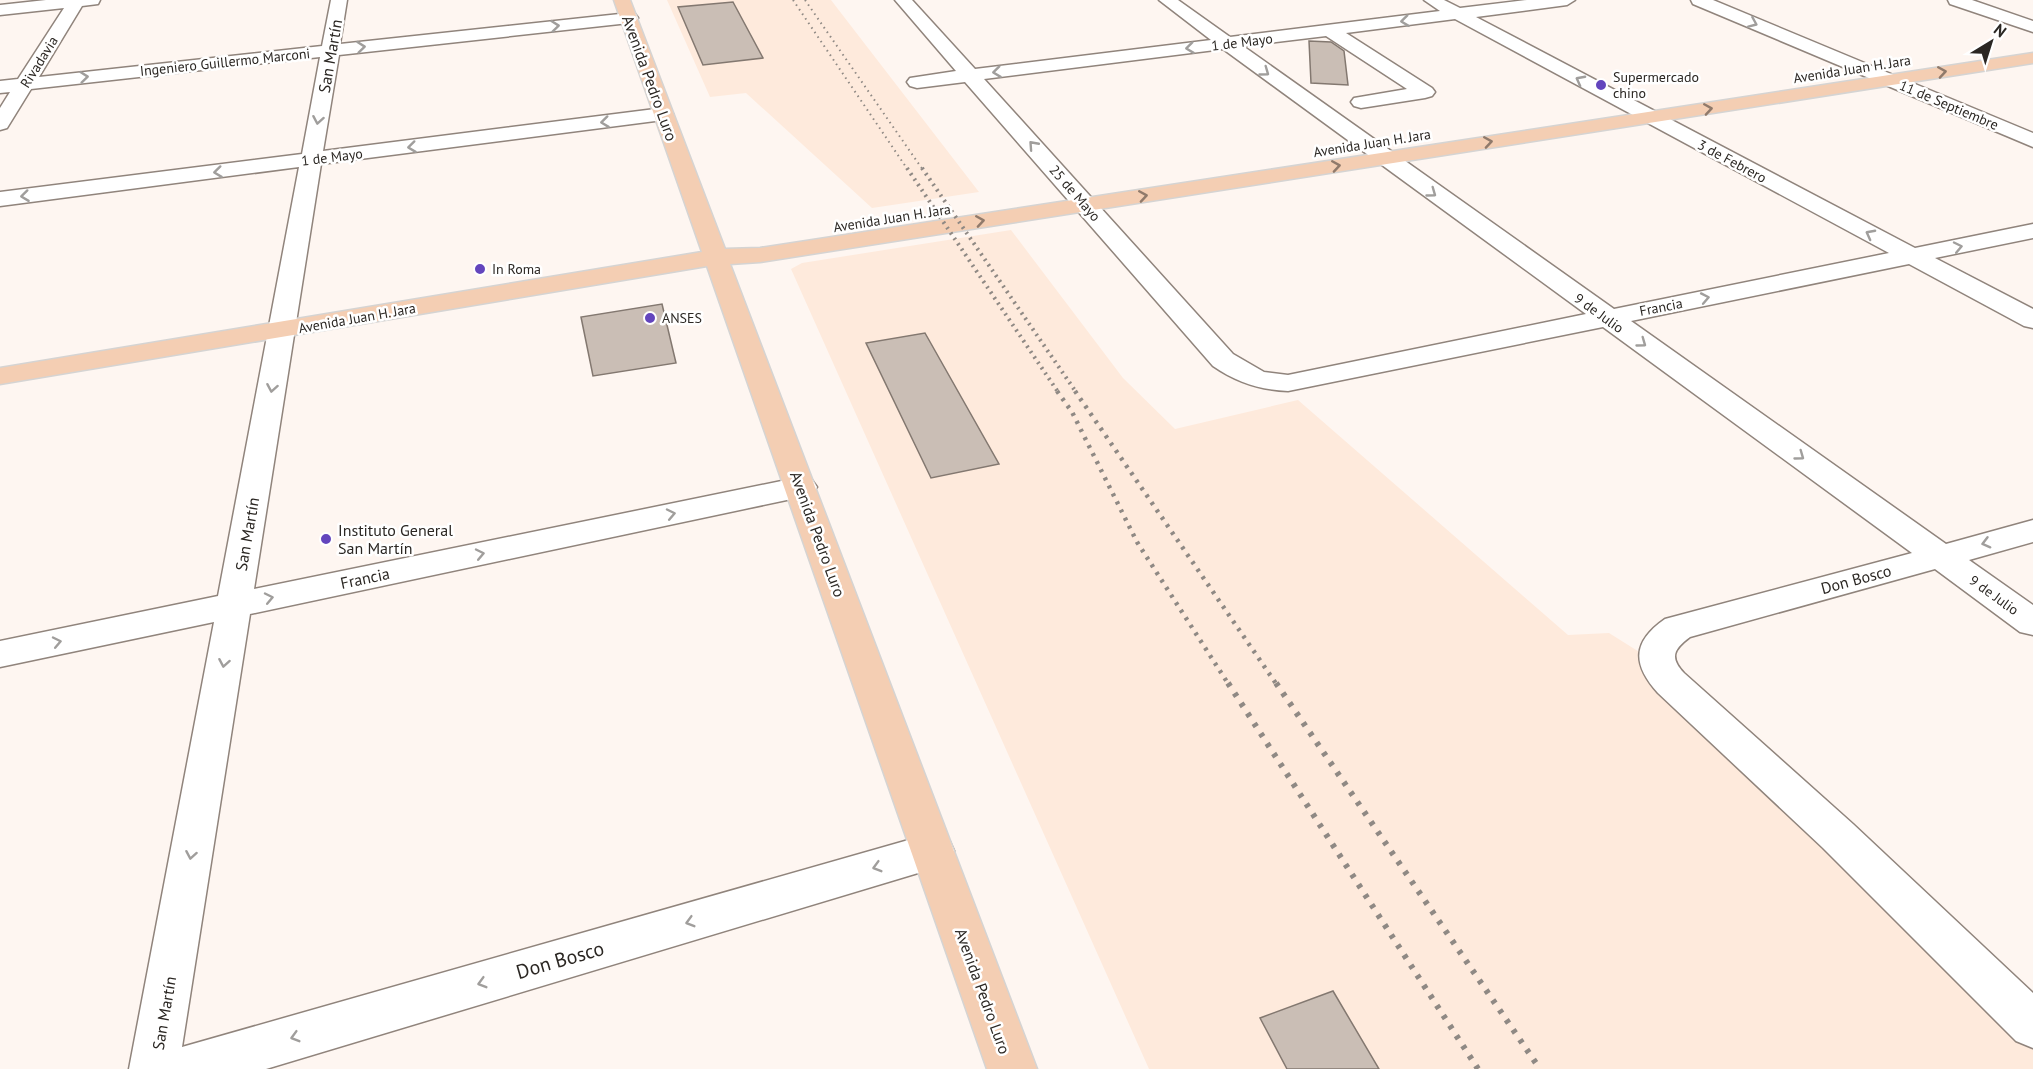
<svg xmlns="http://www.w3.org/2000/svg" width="2033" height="1069" viewBox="0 0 2033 1069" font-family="'PT Sans',sans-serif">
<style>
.built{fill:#feeadc}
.building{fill:#cabeb5;stroke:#837870;stroke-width:1.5}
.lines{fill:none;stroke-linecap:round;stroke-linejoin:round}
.minor-casing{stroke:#90847c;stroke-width:3}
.major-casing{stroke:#d5d4d3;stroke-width:3}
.minor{fill:#fff;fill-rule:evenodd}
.major{fill:#f4ceb3;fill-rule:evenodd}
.rail-far3{stroke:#8f8984;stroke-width:2;stroke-dasharray:1.5 4;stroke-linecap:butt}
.rail-far2{stroke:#8f8984;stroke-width:4;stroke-dasharray:2 4.5;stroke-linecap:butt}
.rail-far1{stroke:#8f8984;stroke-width:4.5;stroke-dasharray:3 6;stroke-linecap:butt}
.rail{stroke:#8f8984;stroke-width:6;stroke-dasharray:4 8;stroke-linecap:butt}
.oneway{stroke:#a09e9c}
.oneway2{stroke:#907a6b}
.poi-dot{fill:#6345bd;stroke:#fff;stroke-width:2}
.labels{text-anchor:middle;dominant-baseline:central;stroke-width:5;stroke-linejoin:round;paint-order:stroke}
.far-street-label{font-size:14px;fill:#2b2723;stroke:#fff}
.far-poi-label{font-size:14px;fill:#2b2723;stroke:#fff;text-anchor:start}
.street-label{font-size:16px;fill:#2b2723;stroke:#fff}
.poi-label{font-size:16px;fill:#2b2723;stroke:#fff;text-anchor:start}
.near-street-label{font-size:20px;fill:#2b2723;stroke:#fff}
</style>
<rect width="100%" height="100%" fill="#fef6f1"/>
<g class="built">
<polygon points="667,0 831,0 979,192 872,208 746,93 710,97"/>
<polygon points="1011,230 1123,378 1175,429 1298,400 1568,635 1609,633 1692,685 2033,998 2033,1069 1149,1069 791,269 802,263"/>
</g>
<g class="building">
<polygon points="733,2 763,58 703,65 678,7"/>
<polygon points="1309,41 1331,42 1344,51 1348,85 1311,83"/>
<polygon points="662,304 676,363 593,376 581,317"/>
<polygon points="925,333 999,464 931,478 866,343"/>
<polygon points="1333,991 1379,1069 1287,1069 1260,1018"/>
</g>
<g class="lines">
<g class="minor-casing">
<g id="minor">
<polygon points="46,0 100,0 98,4 82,6 39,77 322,46 331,0 347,0 340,44 629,13 635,14 638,18 635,22 629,23 339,55 323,151 663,108 670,110 673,114 670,118 663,120 321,164 254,589 801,477 812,480 817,487 812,494 801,497 250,614 182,1047 933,833 948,838 954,851 948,864 266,1069 129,1069 214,622 0,667 0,641 218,596 299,167 0,206 0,192 302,154 320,57 31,89 7,128 0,130 0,108 10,92 0,93 0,81 18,79 64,8 0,15 0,5"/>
<path d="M895 0H912L975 69 1211 40 1159 0H1178L1230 37 1440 11 1424 0H1444L1460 8 1527 0H1575L1567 5 1476 17 1915 248 2033 224V238L1935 258 2033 309V328L2024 326 1909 264 1631 321 1946 544 2033 520V542L1969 560 2033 605V635L2020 632 1935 569 1690 637C1674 649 1669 657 1684 673L1853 824 2033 993V1048L2016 1041 1823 848 1658 693C1632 664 1632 642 1665 619L1912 553 1603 327 1288 391C1260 390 1236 382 1213 366L965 82 917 88 910 86 907 82 910 78 956 71ZM1455 19 1889 253 1614 309 1243 46 1326 36 1407 89 1354 98 1351 102 1354 106 1361 108 1425 98 1432 96 1435 92 1432 88 1346 33ZM1223 49 1586 314 1288 375 1264 372 1233 354 984 79Z"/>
<polygon points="1691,0 1713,0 2033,133 2033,147 1693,4"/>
<polygon points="1948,0 1972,0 2033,21 2033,32 1950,4"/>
</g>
</g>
<g class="major-casing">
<polygon id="major" points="614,0 630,0 725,249 760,248 2033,53 2033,63 760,262 730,264 1037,1069 987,1069 707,266 0,384 0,368 702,252"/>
</g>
<use href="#minor" class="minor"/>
<use href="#major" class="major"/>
<g class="rail-far3">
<polyline points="793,0 908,170"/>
<polyline points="805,0 923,170"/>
</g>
<g class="rail-far2">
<polyline points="907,168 1058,392"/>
<polyline points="922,168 1076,392"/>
</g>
<g class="rail-far1">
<polyline points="1057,391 1072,412 1137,542 1229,685"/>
<polyline points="1075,391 1277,685"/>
</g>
<g class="rail">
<polyline points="1228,683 1478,1069"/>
<polyline points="1276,683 1540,1069"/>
</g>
</g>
<defs><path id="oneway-chevron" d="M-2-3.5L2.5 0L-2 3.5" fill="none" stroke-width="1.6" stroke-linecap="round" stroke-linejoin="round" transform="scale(1.5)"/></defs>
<g class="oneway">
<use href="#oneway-chevron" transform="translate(1405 21) rotate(173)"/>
<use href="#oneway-chevron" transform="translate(1753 23) rotate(23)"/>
<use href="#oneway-chevron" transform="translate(555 26) rotate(-6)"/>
<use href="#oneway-chevron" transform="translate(361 47) rotate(-6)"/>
<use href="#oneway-chevron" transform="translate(1190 48) rotate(173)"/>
<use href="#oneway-chevron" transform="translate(997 72) rotate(173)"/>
<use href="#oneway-chevron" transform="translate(1265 72) rotate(36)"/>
<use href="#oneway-chevron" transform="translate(84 77) rotate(-6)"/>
<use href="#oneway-chevron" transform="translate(1580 80) rotate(-152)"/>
<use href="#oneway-chevron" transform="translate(318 120) rotate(100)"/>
<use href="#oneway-chevron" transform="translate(605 122) rotate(173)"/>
<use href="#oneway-chevron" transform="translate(1033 145) rotate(-132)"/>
<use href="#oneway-chevron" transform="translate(412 147) rotate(173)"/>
<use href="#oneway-chevron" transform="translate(218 172) rotate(173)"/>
<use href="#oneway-chevron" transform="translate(1432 193) rotate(36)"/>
<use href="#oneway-chevron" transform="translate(25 196) rotate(173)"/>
<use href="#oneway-chevron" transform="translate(1870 234) rotate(-152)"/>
<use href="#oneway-chevron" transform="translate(1958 247) rotate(-12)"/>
<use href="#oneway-chevron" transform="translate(1705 298) rotate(-11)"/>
<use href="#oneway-chevron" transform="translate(1642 343) rotate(36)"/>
<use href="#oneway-chevron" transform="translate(272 388) rotate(100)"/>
<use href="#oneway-chevron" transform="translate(1800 456) rotate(36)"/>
<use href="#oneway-chevron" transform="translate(671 514) rotate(-12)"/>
<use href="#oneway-chevron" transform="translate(1986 543) rotate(165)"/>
<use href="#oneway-chevron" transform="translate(480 554) rotate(-12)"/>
<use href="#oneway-chevron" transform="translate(269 598) rotate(-12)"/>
<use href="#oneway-chevron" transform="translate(57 642) rotate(-12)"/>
<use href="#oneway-chevron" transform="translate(224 663) rotate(100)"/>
<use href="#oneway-chevron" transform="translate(191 855) rotate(100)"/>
<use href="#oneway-chevron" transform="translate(877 867) rotate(164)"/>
<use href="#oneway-chevron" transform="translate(690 922) rotate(164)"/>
<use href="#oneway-chevron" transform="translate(482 983) rotate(164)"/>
<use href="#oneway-chevron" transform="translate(295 1037) rotate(164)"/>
</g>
<g class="oneway2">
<use href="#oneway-chevron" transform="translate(1942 72) rotate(-9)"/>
<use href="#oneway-chevron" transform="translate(1708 109) rotate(-9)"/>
<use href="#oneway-chevron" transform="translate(1488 142) rotate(-9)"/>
<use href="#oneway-chevron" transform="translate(1336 166) rotate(-9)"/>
<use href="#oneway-chevron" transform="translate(1143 196) rotate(-9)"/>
<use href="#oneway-chevron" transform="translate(980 221) rotate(-9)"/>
</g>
<g class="poi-dot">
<circle cx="1601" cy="85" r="6"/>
<circle cx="480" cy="269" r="6"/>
<circle cx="650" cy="318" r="6"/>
<circle cx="326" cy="539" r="6"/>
</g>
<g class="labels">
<g class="far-street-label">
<text transform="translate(1242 42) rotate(-7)">1 de Mayo</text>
<text transform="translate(39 62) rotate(-58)">Rivadavia</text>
<text transform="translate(225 62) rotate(-6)">Ingeniero Guillermo Marconi</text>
<text transform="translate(1852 69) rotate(-9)">Avenida Juan H. Jara</text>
<text transform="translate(1949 105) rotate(23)">11 de Septiembre</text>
<text transform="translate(1372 143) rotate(-9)">Avenida Juan H. Jara</text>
<text transform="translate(332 157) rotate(-7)">1 de Mayo</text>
<text transform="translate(1732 161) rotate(28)">3 de Febrero</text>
<text transform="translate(1075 193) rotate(49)">25 de Mayo</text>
<text transform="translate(892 218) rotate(-9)">Avenida Juan H. Jara</text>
<text transform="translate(1661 307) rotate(-11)">Francia</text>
<text transform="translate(1599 313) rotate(36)">9 de Julio</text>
<text transform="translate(357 318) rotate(-10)">Avenida Juan H. Jara</text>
<text transform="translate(1994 595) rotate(36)">9 de Julio</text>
</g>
<g class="far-poi-label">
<text x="1613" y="77">Supermercado<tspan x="1613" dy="16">chino</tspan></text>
<text x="492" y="269">In Roma</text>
<text x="662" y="318">ANSES</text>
</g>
<g class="street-label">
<text transform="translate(330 56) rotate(-80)">San Martín</text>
<text transform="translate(650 78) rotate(70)">Avenida Pedro Luro</text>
<text transform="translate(247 534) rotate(-80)">San Martín</text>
<text transform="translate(818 534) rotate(70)">Avenida Pedro Luro</text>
<text transform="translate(365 578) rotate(-12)">Francia</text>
<text transform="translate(1856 579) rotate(-15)">Don Bosco</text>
<text transform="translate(983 991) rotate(70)">Avenida Pedro Luro</text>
<text transform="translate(164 1013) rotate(-80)">San Martín</text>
</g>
<g class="poi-label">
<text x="338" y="530">Instituto General<tspan x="338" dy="18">San Martín</tspan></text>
</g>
<g class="near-street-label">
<text transform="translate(560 960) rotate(-16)">Don Bosco</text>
</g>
</g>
<g transform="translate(1991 42) rotate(38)" stroke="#ffffff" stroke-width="4.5" paint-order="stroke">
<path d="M0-4.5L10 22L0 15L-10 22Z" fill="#2b2723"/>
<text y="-9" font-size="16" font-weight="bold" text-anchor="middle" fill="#2b2723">N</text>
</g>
</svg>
